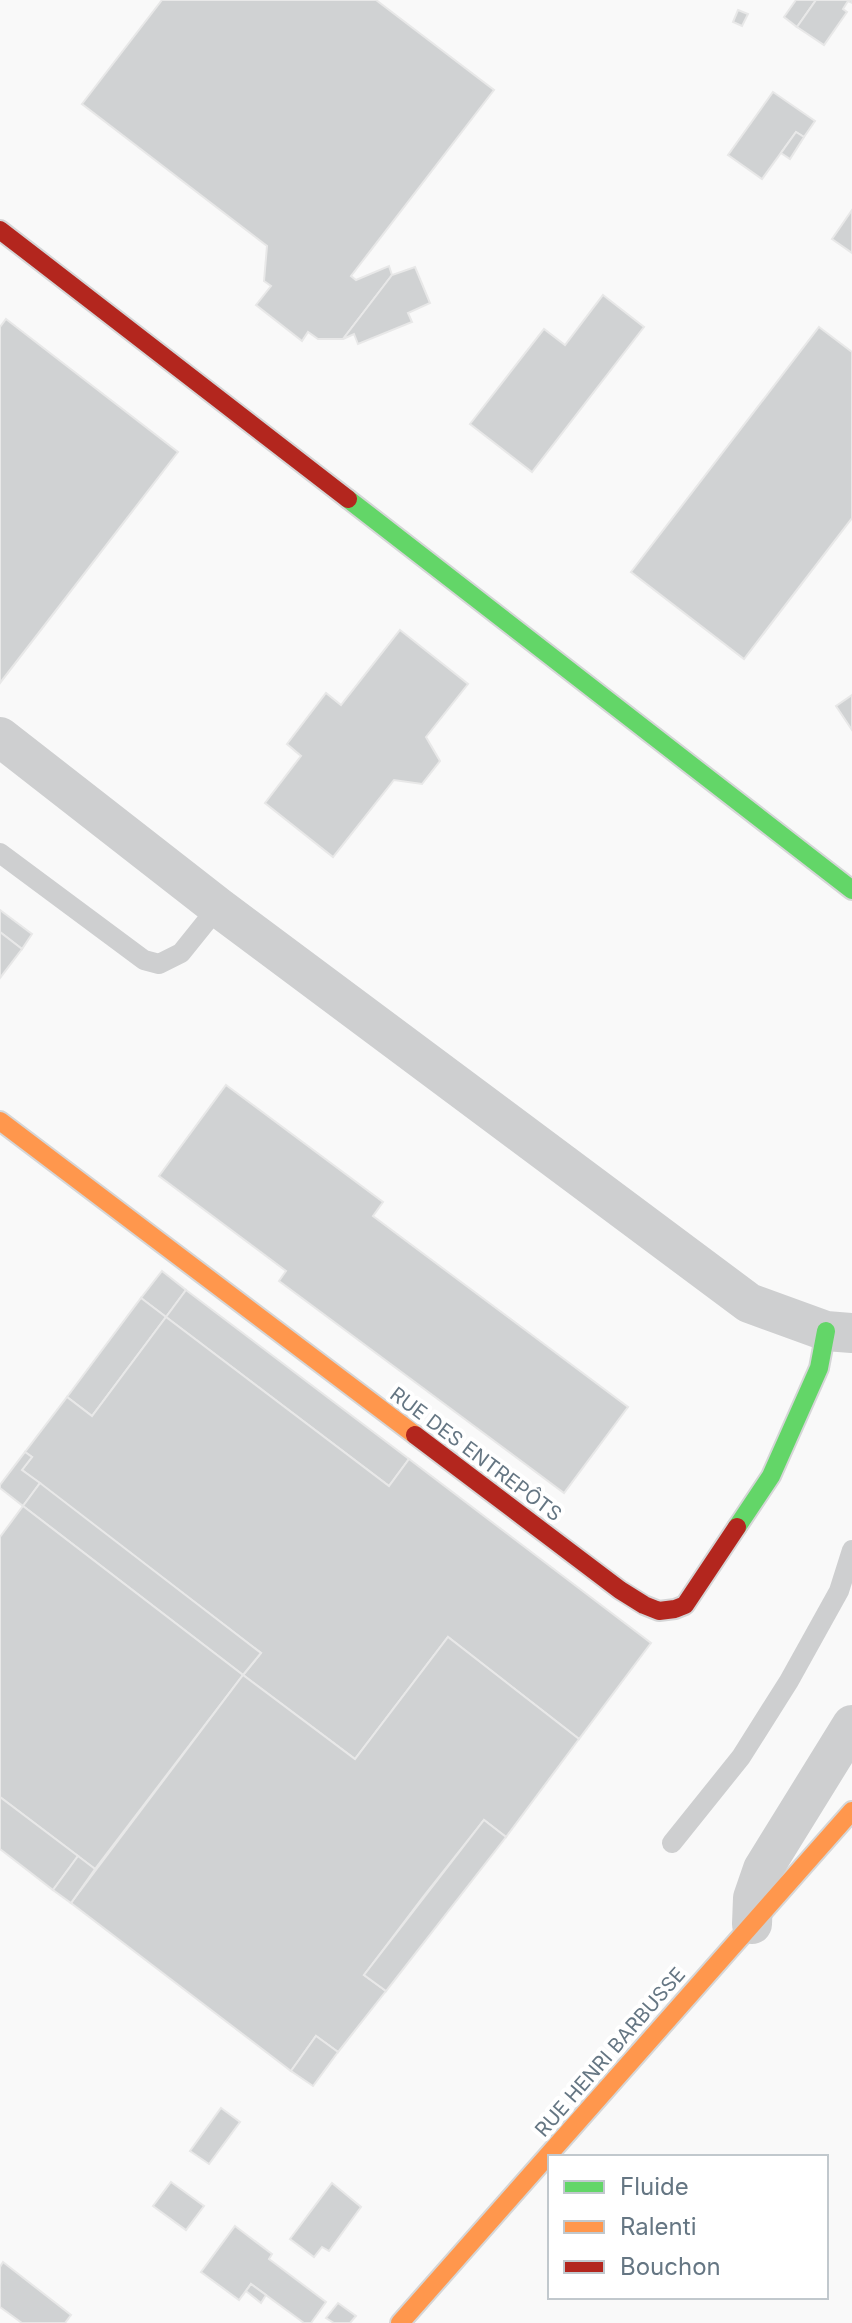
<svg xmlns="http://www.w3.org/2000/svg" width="852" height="2323" viewBox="0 0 852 2323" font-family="Inter,sans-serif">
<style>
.building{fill:#d0d2d3;stroke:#e8e8e8;stroke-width:2}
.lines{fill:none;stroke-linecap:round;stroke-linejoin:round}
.fast-casing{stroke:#d5d6d7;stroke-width:22}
.slow-casing{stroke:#d5d6d7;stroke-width:22}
.jam-casing{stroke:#d5d6d7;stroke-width:22}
.lane{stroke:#cecfd0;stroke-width:20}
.street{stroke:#cecfd0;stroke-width:40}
.fast{stroke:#63d668;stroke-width:18}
.slow{stroke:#ff974d;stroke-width:18}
.jam{stroke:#b3261e;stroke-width:18}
.labels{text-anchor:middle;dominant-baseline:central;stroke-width:8;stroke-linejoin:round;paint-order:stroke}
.street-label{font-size:20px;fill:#657683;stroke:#fff}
</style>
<rect width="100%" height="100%" fill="#f9f9f9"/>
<g class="building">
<polygon points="162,0 376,0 494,90 351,276 356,280 389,266 392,275 343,339 318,339 308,332 302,341 256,305 271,286 264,281 267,246 82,104"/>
<polygon points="796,0 816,0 797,27 784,17"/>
<polygon points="816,0 852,0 852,3 848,1 843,9 847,12 824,45 797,27"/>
<polygon points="738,10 748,14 742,26 733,22"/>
<polygon points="773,92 815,121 804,137 796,132 762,179 728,155"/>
<polygon points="796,132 804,137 790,159 781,153"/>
<polygon points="852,210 852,253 832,239"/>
<polygon points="415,267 430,303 408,313 412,322 358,344 354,334 343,339 392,275"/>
<polygon points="603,295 644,327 532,472 470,424 544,329 565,345"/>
<polygon points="6,319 178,452 0,683 0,327"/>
<polygon points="819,327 852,352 852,518 744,659 631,572"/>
<polygon points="400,630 468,684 426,737 440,761 422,784 394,780 333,857 265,803 301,756 287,744 326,693 341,705"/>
<polygon points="852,695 852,730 836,706"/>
<polygon points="0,910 32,934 22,949 0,932"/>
<polygon points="0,932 22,949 0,978"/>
<polygon points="226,1085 383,1202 373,1216 628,1407 564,1493 279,1281 286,1271 159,1176"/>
<polygon points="162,1271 186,1290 166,1317 141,1298"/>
<polygon points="186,1290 409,1459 389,1486 166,1317"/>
<polygon points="141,1298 166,1317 92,1416 67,1397"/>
<polygon points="166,1317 389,1486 409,1459 651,1643 579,1739 448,1637 355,1759 243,1675 261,1653 22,1470 32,1457 25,1452 67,1397 92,1416"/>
<polygon points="25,1452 32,1457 22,1470 40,1483 23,1506 0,1488 0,1485"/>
<polygon points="40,1483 261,1653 243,1675 23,1506"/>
<polygon points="23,1506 243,1675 95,1869 0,1797 0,1537"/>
<polygon points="448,1637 579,1739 506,1837 484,1820 423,1897 364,1975 386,1991 338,2052 316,2036 291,2071 71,1903 243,1675 355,1759"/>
<polygon points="0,1797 78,1856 53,1890 0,1849"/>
<polygon points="484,1820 506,1837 386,1991 364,1975"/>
<polygon points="78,1856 95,1869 71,1903 53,1890"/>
<polygon points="316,2036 338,2052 313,2086 291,2071"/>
<polygon points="221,2108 240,2122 209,2164 190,2151"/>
<polygon points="171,2182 204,2206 186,2230 153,2206"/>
<polygon points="332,2183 361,2207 329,2251 322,2247 314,2257 290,2239"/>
<polygon points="235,2226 272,2254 269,2259 326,2302 311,2323 304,2323 251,2284 239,2300 201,2272"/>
<polygon points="3,2262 71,2315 65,2323 22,2323 0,2307 0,2267"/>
<polygon points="251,2284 266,2295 261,2303 246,2291"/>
<polygon points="338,2303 356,2316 350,2323 334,2323 326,2318"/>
</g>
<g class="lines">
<g class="fast-casing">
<g id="fast">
<polyline points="348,499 852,890"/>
<polyline points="737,1527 771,1476 819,1368 826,1331"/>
</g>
</g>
<g class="slow-casing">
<g id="slow">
<polyline points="0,1121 415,1435"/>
<polyline points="400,2323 852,1811"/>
</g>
</g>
<g class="jam-casing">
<g id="jam">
<polyline points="0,230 348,499"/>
<polyline points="415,1435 620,1590 644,1605 659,1611 675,1609 685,1605 737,1527"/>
</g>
</g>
<g class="lane">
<polyline points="0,853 144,960 159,964 181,953 218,907"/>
<polyline points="672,1843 741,1757 789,1681 839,1591 852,1550"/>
</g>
<g class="street">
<polyline points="0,737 218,907 749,1303 826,1331 852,1333"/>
<polyline points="752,1924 753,1898 763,1869 852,1725"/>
</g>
<use href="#fast" class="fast"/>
<use href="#slow" class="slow"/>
<use href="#jam" class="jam"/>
</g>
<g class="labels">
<g class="street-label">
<text transform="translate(476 1454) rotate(37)">RUE DES ENTREPÔTS</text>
<text transform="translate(610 2052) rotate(-49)">RUE HENRI BARBUSSE</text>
</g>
</g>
<rect x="548" y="2155" width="280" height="144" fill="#ffffff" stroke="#c1c8cd" stroke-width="2"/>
<rect x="564" y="2181" width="40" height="12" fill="#63d668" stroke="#c1c8cd" stroke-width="2"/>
<text x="620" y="2195" font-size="24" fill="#657683">Fluide</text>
<rect x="564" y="2221" width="40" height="12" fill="#ff974d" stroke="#c1c8cd" stroke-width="2"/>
<text x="620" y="2235" font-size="24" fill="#657683">Ralenti</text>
<rect x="564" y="2261" width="40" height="12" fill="#b3261e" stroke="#c1c8cd" stroke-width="2"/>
<text x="620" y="2275" font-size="24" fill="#657683">Bouchon</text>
</svg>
